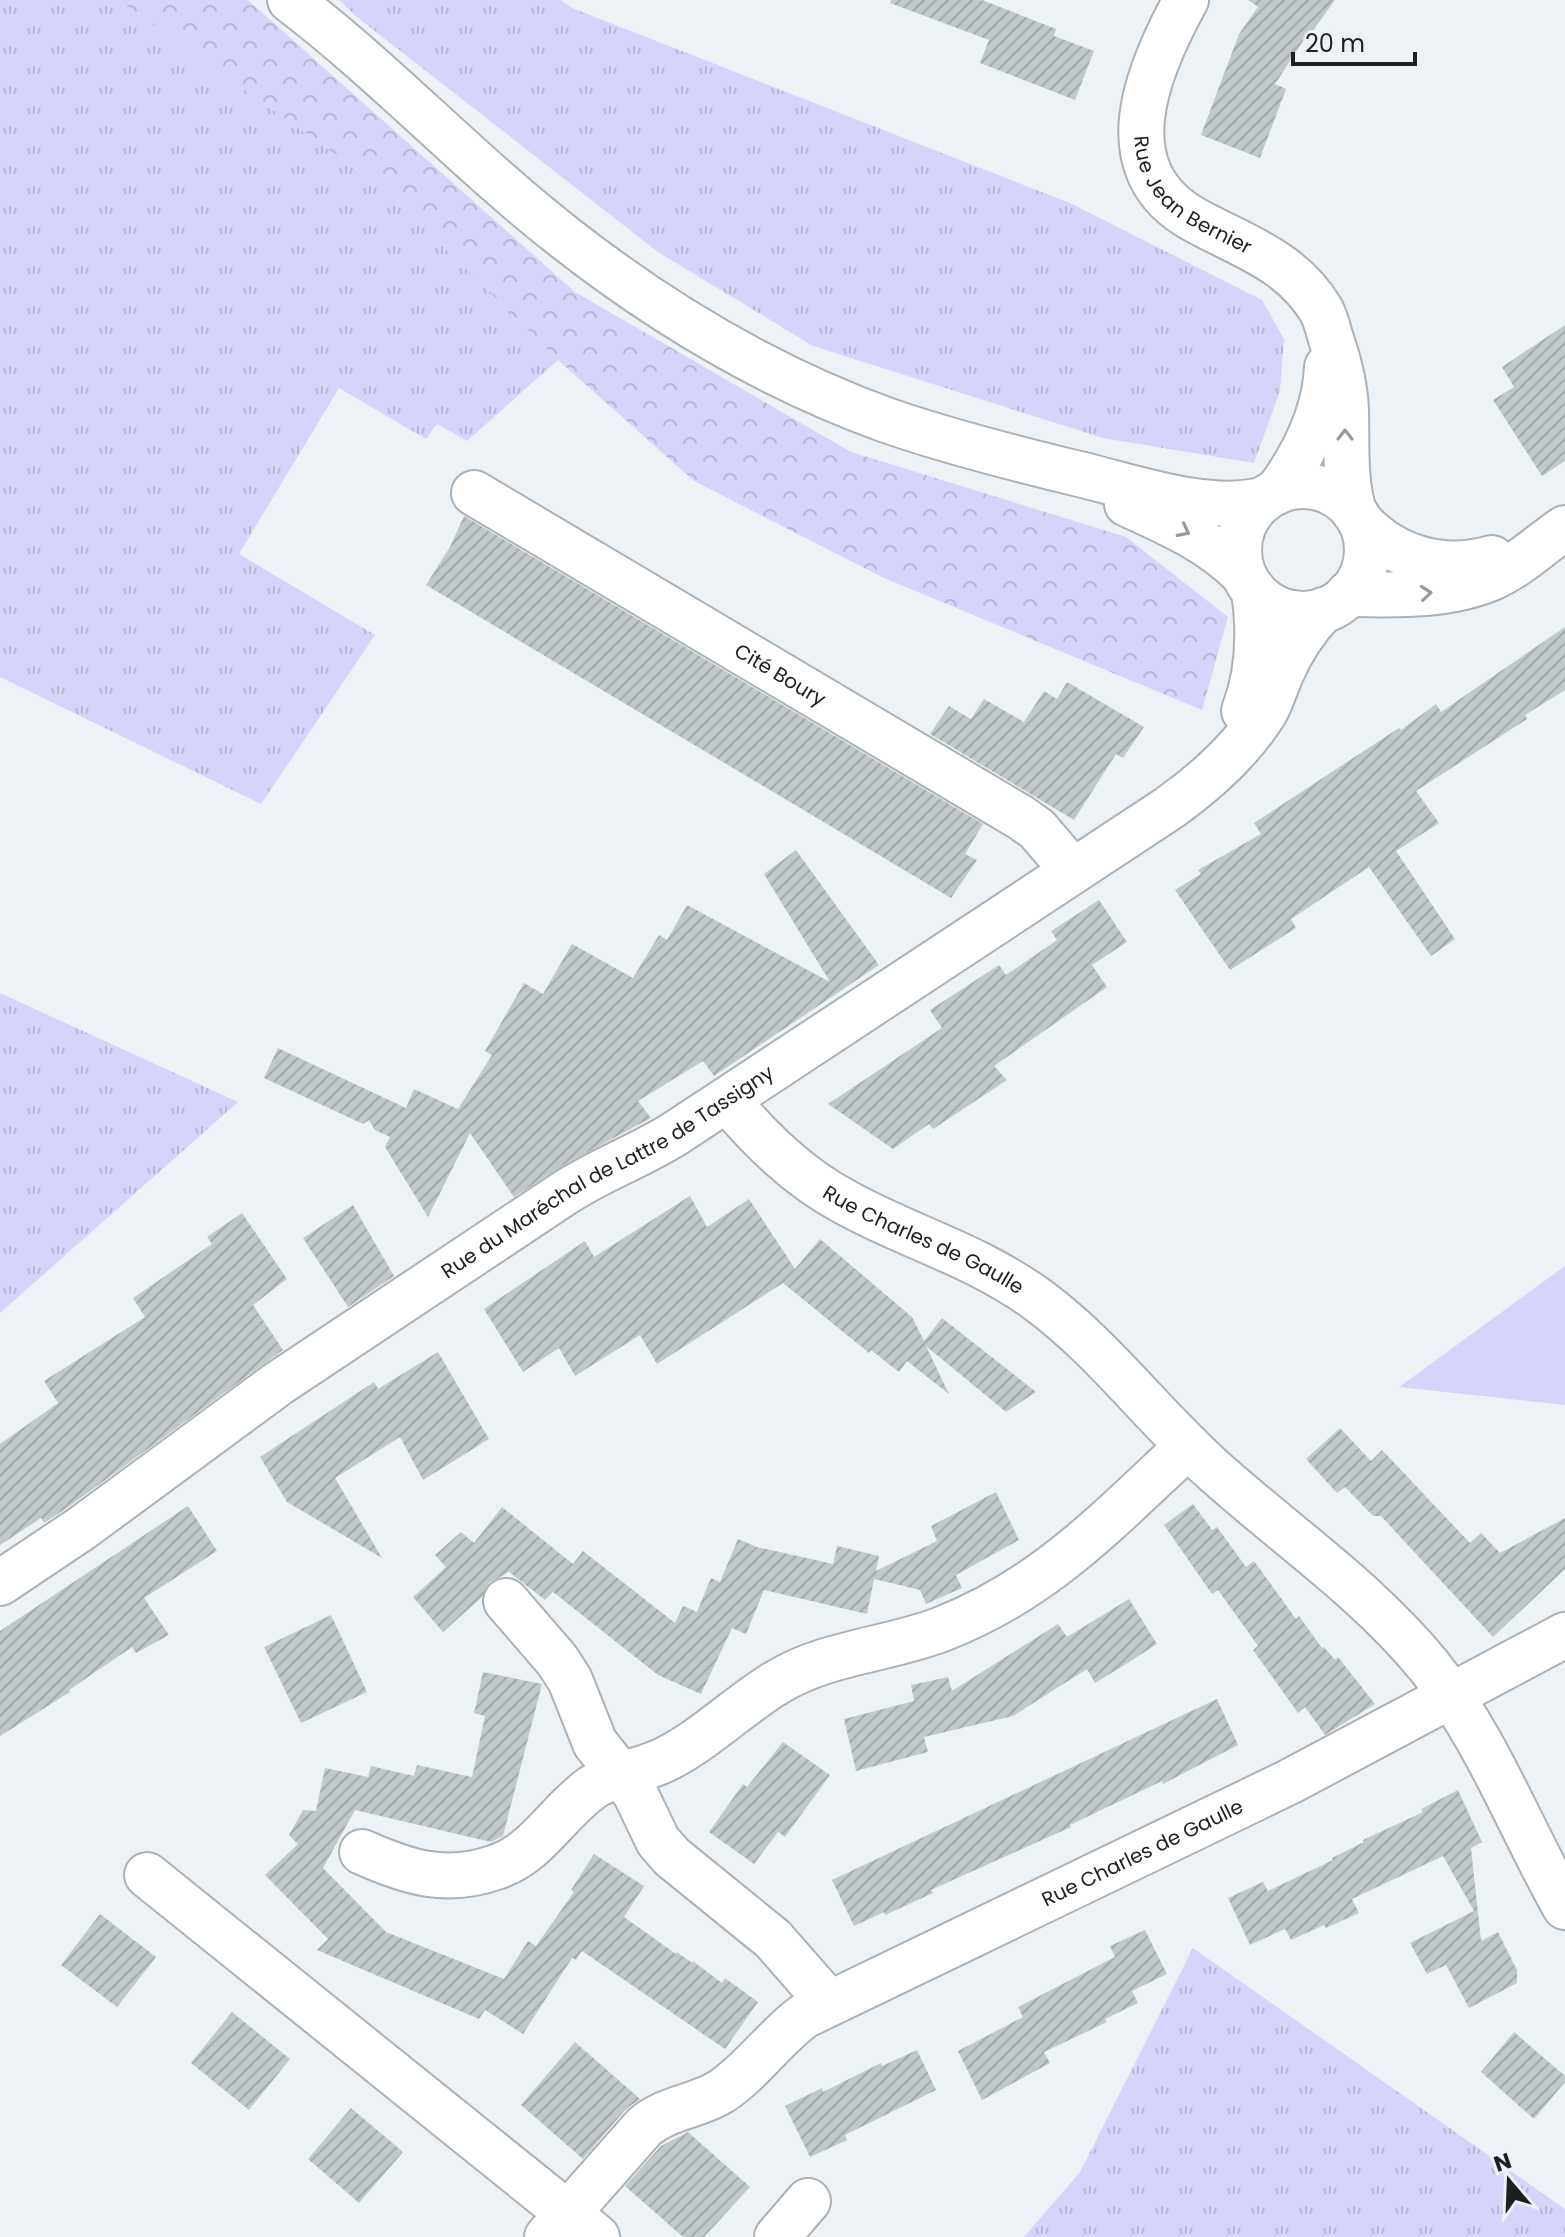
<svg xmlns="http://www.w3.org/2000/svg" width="1565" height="2237" viewBox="0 0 1565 2237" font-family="Poppins,sans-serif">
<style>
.grass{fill:url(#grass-tufts)}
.forest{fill:url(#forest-crowns)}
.garden{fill:#d5d4fa}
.building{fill:url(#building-hatch)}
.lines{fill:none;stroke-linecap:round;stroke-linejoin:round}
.minor-casing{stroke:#abb1b5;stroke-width:48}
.tertiary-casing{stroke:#abb1b5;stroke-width:48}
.minor{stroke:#fff;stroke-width:44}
.tertiary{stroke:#fff;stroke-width:44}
.oneway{stroke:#999a9b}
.labels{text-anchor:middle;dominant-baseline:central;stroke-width:6;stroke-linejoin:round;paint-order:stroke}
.street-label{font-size:20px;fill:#1d1f21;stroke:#edf2f7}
</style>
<defs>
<pattern id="grass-tufts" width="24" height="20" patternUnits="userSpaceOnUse" patternTransform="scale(2)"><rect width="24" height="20" fill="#d5d4fa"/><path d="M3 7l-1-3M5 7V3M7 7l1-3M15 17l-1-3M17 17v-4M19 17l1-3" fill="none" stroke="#b6b6d6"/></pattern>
<pattern id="forest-crowns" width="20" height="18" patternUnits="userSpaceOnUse" patternTransform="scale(2)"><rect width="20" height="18" fill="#d5d4fa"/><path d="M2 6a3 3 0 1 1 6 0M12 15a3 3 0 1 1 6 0" fill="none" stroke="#b6b6d6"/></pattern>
<pattern id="building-hatch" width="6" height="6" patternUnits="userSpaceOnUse" patternTransform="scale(2)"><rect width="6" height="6" fill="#c1c8ca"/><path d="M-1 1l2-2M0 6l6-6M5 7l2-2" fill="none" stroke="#a5abad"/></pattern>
</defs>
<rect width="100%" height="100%" fill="#edf2f7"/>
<g class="grass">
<polygon points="0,0 118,0 390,193 558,360 467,441 437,424 426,439 339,388 239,554 375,635 261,804 0,677"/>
<polygon points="339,0 561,0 572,8 1072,204 1262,300 1284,339 1280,391 1254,463 1103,438 813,346 658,252 358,18"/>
<polygon points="0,993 238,1102 0,1313"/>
<polygon points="1193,1948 1565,2209 1565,2237 1024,2237 1080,2172"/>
</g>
<polygon class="forest" points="118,0 248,0 575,292 851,452 1126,537 1228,617 1202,710 884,578 694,481 558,360 390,193"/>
<polygon class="garden" points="1565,1266 1565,1405 1399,1387"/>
<g class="building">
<polygon points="891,0 982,0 1056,29 1054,36 1094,51 1075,100 980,63 989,40 890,3"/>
<polygon points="1248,0 1335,0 1307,39 1305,38 1275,84 1286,89 1260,158 1201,135 1239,34 1258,7"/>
<polygon points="1565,325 1565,461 1542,476 1493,400 1514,387 1502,367"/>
<polygon points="464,516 983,824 965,854 977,860 951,898 426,585 450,547"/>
<polygon points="1565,627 1565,690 1525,715 1527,719 1416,791 1439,823 1396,851 1455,939 1431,956 1369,867 1291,919 1296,928 1230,970 1175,890 1201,874 1198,870 1261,834 1254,823 1399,728 1401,730 1436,704 1441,712"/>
<polygon points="1067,682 1144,727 1123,758 1116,754 1074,820 930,734 949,706 971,719 984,699 1024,722 1044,691 1057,699"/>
<polygon points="796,850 879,965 714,1076 703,1061 638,1101 651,1118 565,1164 514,1197 470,1133 428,1217 385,1147 390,1137 375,1130 369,1120 363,1124 264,1078 278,1048 406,1108 414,1089 458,1109 492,1055 485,1051 524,983 543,994 572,944 633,978 659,935 667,940 687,905 830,982 764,874"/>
<polygon points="1099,900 1127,942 1092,965 1107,987 994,1066 1007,1080 933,1129 929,1124 893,1149 828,1104 942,1028 930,1010 999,965 1006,975 1057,940 1051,931"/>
<polygon points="690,1196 707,1227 749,1199 795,1269 820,1239 912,1317 924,1341 942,1318 1036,1392 1006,1412 926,1346 949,1394 907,1361 899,1372 871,1350 869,1353 783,1283 657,1364 640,1335 575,1376 559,1348 523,1372 484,1309 585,1241 594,1257"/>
<polygon points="353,1205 394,1276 348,1307 303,1238"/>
<polygon points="242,1213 287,1279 253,1305 283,1350 71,1505 44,1523 41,1518 0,1545 0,1444 58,1403 44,1381 145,1317 133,1298 212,1244 207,1237"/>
<polygon points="438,1352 489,1439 423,1480 400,1437 335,1478 382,1558 287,1502 260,1457 374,1382 378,1389"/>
<polygon points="1340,1428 1371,1461 1382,1450 1470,1543 1481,1533 1500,1553 1565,1518 1565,1569 1493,1637 1381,1516 1373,1516 1345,1487 1337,1493 1306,1459"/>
<polygon points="996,1492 1019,1540 956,1575 962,1588 926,1604 920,1590 874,1579 867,1614 764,1590 746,1634 732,1628 701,1694 658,1675 553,1592 545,1600 509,1572 489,1583 482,1597 443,1632 413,1597 446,1567 435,1555 461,1532 474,1543 502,1507 573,1564 583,1551 675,1623 683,1606 697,1612 711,1578 720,1582 738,1539 757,1547 833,1564 837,1546 879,1556 876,1571 937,1541 931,1526"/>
<polygon points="1193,1504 1212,1530 1217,1527 1246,1567 1254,1561 1296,1619 1299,1616 1322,1648 1324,1647 1335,1660 1338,1657 1375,1704 1325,1735 1305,1707 1298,1713 1253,1650 1258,1646 1218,1590 1212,1594 1164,1525"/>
<polygon points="188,1506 217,1551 144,1598 169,1635 136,1653 132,1647 69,1690 70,1692 0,1736 0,1631"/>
<polygon points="1129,1599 1157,1644 1126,1664 1095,1683 1087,1669 1013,1716 924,1737 928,1752 856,1771 844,1719 914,1701 911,1685 948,1677 952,1691 1058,1624 1067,1637"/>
<polygon points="331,1615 367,1692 301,1723 264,1647"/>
<polygon points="483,1672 542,1684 503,1836 491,1842 355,1810 323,1868 386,1932 504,1979 528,1941 536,1946 574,1892 571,1890 594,1854 644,1886 624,1917 676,1954 677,1952 692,1963 693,1961 722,1983 725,1978 758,2002 725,2049 582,1951 576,1960 572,1958 523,2034 485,2010 479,2019 317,1950 328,1939 265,1875 298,1844 289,1835 303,1810 316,1811 325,1768 368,1777 371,1766 414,1776 417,1765 472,1777 485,1716 474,1713"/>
<polygon points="1217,1699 1238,1745 1163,1784 1162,1781 1070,1825 1071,1827 931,1890 933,1893 885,1915 884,1912 854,1926 832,1880"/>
<polygon points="783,1742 830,1775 785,1837 778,1832 754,1864 709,1832 743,1784 747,1787"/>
<polygon points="1458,1790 1482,1842 1471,1848 1481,1941 1498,1932 1517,1970 1517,1983 1469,2008 1446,1965 1427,1974 1410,1943 1474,1911 1443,1856 1352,1899 1359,1913 1326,1928 1324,1925 1291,1940 1285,1929 1250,1945 1228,1898 1263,1882 1268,1891 1333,1860 1332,1858 1364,1842 1363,1840 1423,1812 1421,1809"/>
<polygon points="100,1914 156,1957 117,2007 61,1965"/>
<polygon points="1145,1930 1167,1974 1132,1991 1138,2003 1105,2019 1107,2022 1044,2052 1050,2063 982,2100 958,2051 1023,2017 1018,2007 1115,1957 1110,1946"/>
<polygon points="232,2012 290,2059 249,2110 191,2063"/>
<polygon points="1514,2032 1565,2076 1565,2082 1534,2119 1481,2072"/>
<polygon points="575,2042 640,2099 625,2110 583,2159 521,2105"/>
<polygon points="917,2050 936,2090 845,2135 847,2140 810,2157 785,2106 822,2088 823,2092 881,2063 882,2066"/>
<polygon points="351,2108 403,2152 359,2203 308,2159"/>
<polygon points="688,2132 750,2187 704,2237 683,2237 625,2186 661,2146"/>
</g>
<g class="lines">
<g class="minor-casing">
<g id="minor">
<path id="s1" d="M1186 0C1148 69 1104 170 1195 220 1242 246 1291 260 1321 310 1326 319 1328 329 1331 339 1339 362 1345 385 1346 410 1347 445 1344 478 1354 512"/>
<path d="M1277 492C1304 455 1325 414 1327 367"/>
<path id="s2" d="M474 493 1020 817 1037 829 1073 871"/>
<path id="s3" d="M727 1100C761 1140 798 1177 845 1202 910 1238 975 1254 1038 1300 1103 1348 1151 1414 1211 1468 1285 1535 1365 1588 1429 1666 1487 1738 1520 1828 1565 1907"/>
<polyline points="506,1601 557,1660 570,1680 595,1743 635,1793 658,1841 672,1857 773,1939 829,2003"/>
<path d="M362 1852C407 1872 446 1885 496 1867 538 1853 558 1811 593 1787 615 1773 643 1771 666 1759 706 1739 738 1706 776 1683 826 1652 888 1650 942 1629 1045 1589 1109 1519 1188 1446"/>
<polyline points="147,1875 597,2237"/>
<path id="s4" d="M547 2237 644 2127C667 2107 697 2107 722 2091 753 2070 774 2038 804 2016L1289 1782 1565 1635"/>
<polyline points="777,2237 808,2201"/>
</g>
</g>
<g class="tertiary-casing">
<g id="tertiary">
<path d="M290 0C386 73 469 163 564 237 662 314 772 379 889 421 950 442 1013 458 1075 473 1131 486 1209 515 1265 499"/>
<circle cx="1303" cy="550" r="64"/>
<path d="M1127 504C1169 523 1210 541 1243 574"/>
<path d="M1360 521C1393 558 1443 572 1492 558"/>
<path d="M1348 594C1397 595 1449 597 1494 577 1521 564 1541 544 1565 528"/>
<path d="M1244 711C1259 672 1260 632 1254 591"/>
<path id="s5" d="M0 1583 82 1528 279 1383 563 1194C599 1170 640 1156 676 1133L1169 808C1204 783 1242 749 1265 712 1272 700 1276 685 1282 672 1292 649 1306 628 1323 610"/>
</g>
</g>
<use href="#minor" class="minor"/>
<use href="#tertiary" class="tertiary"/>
</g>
<defs><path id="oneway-chevron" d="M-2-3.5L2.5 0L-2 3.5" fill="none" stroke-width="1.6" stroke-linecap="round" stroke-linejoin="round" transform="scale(2)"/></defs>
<g class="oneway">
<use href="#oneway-chevron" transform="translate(1345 435) rotate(-90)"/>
<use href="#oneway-chevron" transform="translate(1184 531) rotate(27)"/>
<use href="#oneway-chevron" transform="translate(1426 593) rotate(-5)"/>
</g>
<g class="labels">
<g class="street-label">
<text stroke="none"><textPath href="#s1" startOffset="228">Rue Jean Bernier</textPath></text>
<text stroke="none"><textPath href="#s2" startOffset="356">Cité Boury</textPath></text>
<text stroke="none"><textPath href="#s5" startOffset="734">Rue du Maréchal de Lattre de Tassigny</textPath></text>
<text stroke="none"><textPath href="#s3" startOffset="244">Rue Charles de Gaulle</textPath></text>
<text stroke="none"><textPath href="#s4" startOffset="720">Rue Charles de Gaulle</textPath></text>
</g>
</g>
<g transform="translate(1509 2181) rotate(341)" stroke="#edf2f7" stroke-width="6" paint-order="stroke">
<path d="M0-6L14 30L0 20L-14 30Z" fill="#1d1f21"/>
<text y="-12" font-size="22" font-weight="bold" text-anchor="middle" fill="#1d1f21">N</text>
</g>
<path d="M1293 52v12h122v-12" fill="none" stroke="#1d1f21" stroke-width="4"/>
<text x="1305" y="52" font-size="24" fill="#1d1f21" stroke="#edf2f7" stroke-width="6" paint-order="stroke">20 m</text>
</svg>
